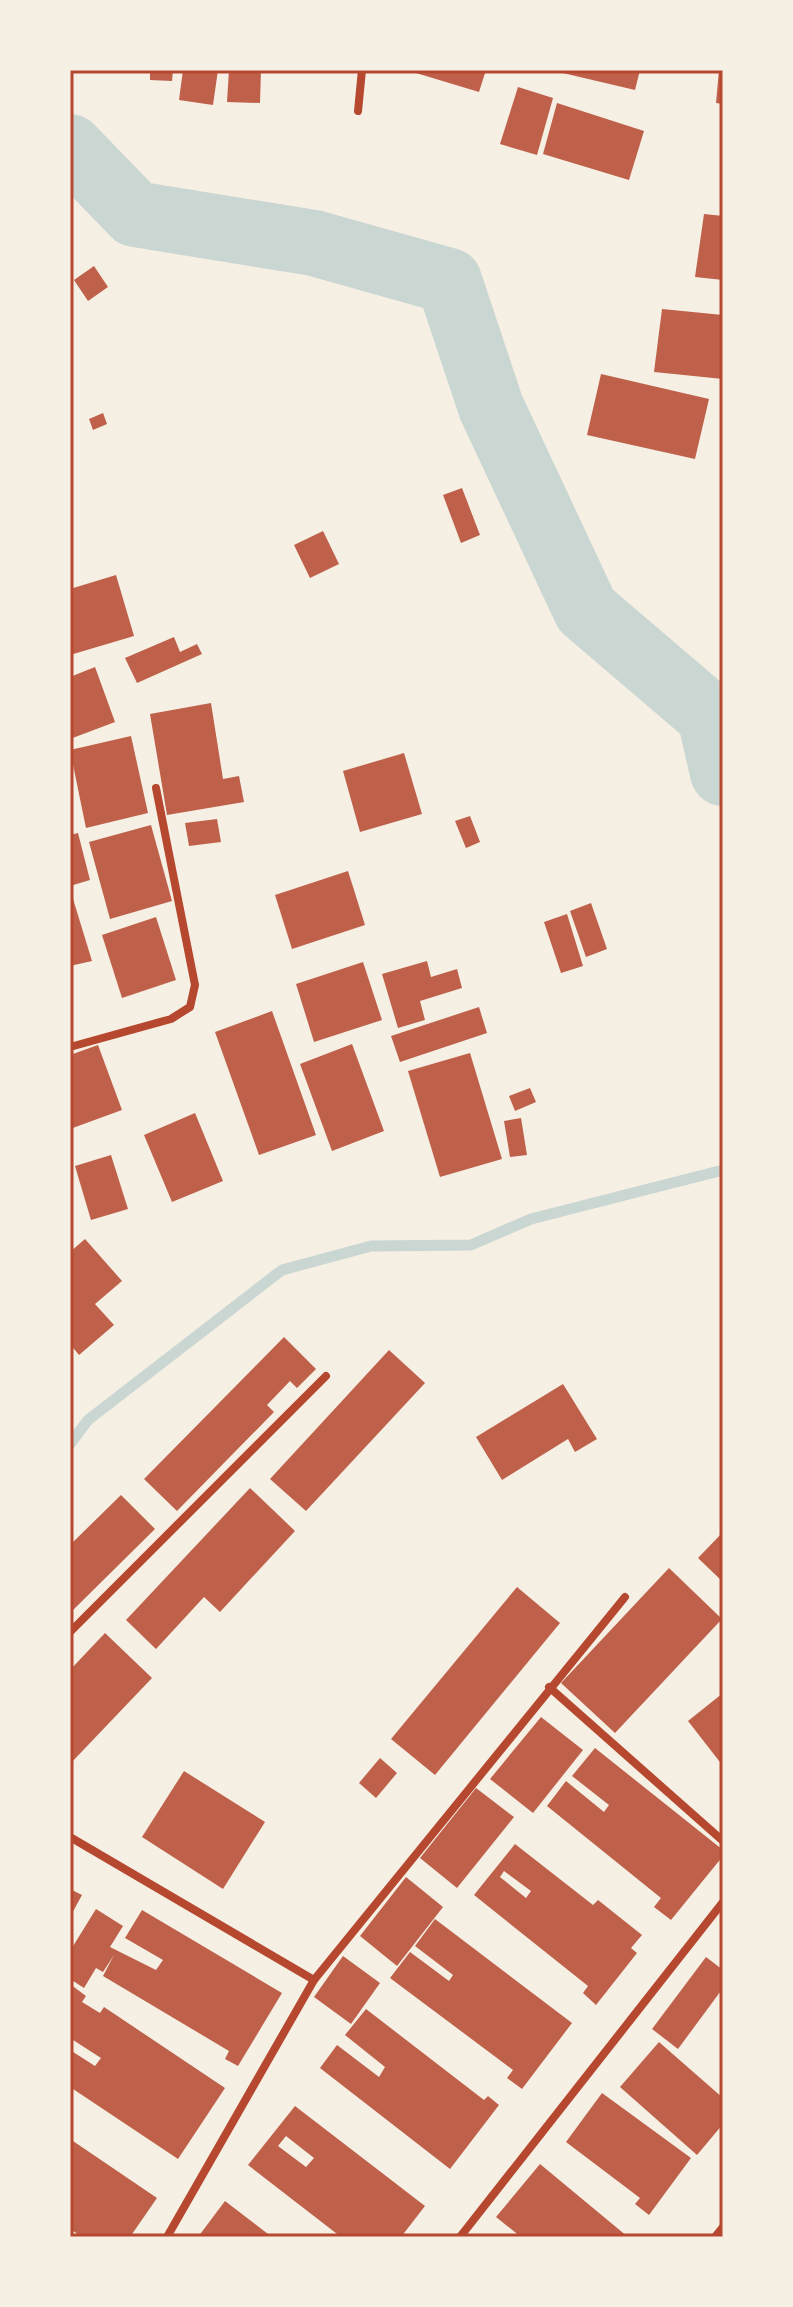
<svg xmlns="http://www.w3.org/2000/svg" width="793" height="2307" viewBox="0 0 793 2307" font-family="'Zilla Slab',serif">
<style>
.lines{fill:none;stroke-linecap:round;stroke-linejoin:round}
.stream{stroke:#c9d6d2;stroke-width:11}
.river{stroke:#c9d6d2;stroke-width:66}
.building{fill:#bf614a;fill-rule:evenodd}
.minor{stroke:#b5482f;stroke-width:8}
.neatline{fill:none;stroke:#b5482f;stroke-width:3}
</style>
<rect width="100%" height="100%" fill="#f6efe4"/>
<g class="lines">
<polyline class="stream" points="70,1444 88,1420 282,1270 371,1246 471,1245 531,1219 723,1170"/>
<polyline class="river" points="70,147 135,214 314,243 449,281 491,407 586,610 710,716 723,773"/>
</g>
<g class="building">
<polygon points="150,70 173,70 172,81 150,80"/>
<polygon points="183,70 218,70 213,105 179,100"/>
<polygon points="229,70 261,70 260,103 227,102"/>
<polygon points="417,70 486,70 479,92 416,73"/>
<polygon points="550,70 640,70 635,90"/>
<polygon points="719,70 723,70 723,104 716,103"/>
<polygon points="518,87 553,98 537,155 500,144"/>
<polygon points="557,103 644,131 629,180 543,154"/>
<polygon points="704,214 723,216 723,280 695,277"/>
<polygon points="94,266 108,287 88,301 74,280"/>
<polygon points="662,309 723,315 723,379 654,372"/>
<polygon points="601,374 709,399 695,459 587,435"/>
<polygon points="103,413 107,424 93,430 89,419"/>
<polygon points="462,488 480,535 461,543 443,495"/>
<polygon points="323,531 339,564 310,578 294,545"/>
<polygon points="116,575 134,636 70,655 70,589"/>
<polygon points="174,637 180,652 197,644 202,654 137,683 125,658"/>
<polygon points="95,667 115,722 70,739 70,677"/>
<polygon points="211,703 223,779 239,776 244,802 167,815 150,714"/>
<polygon points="131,736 148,813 86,828 70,750"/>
<polygon points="404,753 422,814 360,832 343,771"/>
<polygon points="470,816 480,842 466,848 455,821"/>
<polygon points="217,819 221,842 189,846 185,823"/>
<polygon points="151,825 172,901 110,919 89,842"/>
<polygon points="78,833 90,880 70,886 70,835"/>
<polygon points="348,871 365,925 292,949 275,895"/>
<polygon points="70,889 92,961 70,966"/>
<polygon points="591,903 607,949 586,957 570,911"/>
<polygon points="567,914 583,966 561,973 544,922"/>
<polygon points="156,917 176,980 122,998 102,935"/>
<polygon points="427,961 431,977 457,969 462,988 420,1001 425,1020 398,1028 382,974"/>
<polygon points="363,962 382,1020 314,1042 296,984"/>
<polygon points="479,1007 487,1033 400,1062 391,1036"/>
<polygon points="272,1011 316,1135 259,1155 215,1032"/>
<polygon points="352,1044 384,1131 332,1151 300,1064"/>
<polygon points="98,1045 122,1110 70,1129 70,1055"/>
<polygon points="470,1053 502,1159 440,1177 408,1071"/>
<polygon points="530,1088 536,1102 515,1111 509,1096"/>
<polygon points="195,1113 223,1181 172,1202 144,1135"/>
<polygon points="521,1118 527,1155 510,1157 504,1121"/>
<polygon points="111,1155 128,1209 91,1220 75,1166"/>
<polygon points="85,1239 122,1281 95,1304 114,1325 79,1355 70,1344 70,1252"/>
<polygon points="284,1337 316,1369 297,1388 290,1381 267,1405 274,1412 177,1511 144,1479"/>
<polygon points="389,1350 425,1383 306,1511 270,1479"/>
<polygon points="563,1384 597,1439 575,1452 568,1439 502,1480 476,1437"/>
<polygon points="250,1488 295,1531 220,1612 204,1597 156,1649 126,1620"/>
<polygon points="121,1495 155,1529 70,1613 70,1545"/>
<polygon points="723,1532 723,1582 698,1558"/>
<polygon points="669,1568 722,1619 615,1733 561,1683"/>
<polygon points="517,1587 560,1623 435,1775 391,1739"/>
<polygon points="105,1633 152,1678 70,1764 70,1670"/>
<polygon points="723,1693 723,1766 688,1721"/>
<polygon points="541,1717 583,1750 533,1813 490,1779"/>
<polygon points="595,1748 723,1850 723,1856 671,1920 654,1907 661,1898 547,1806 566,1781 604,1812 609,1805 572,1776"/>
<polygon points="380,1758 397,1773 376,1798 359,1783"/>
<polygon points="184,1771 265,1822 223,1889 142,1837"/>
<polygon points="476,1788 514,1817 457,1888 420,1858"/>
<path d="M515 1844 593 1905 598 1900 642 1935 631 1948 637 1953 596 2005 583 1993 588 1986 474 1895ZM504 1871 531 1891 526 1898 500 1877Z"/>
<polygon points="406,1877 443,1907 397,1966 360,1936"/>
<polygon points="70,1889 82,1895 70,1917"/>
<polygon points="96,1909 123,1926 110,1947 156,1970 163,1960 125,1938 142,1910 282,1993 238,2066 225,2059 229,2051 103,1976 114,1955 103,1972 96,1968 84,1988 70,1979 70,1951"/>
<polygon points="435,1919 572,2023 522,2089 507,2078 513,2070 390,1978 410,1952 449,1981 453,1975 415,1946"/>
<polygon points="343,1956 380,1983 351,2024 314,1997"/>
<polygon points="706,1957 723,1970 723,1988 678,2049 652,2029"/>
<polygon points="70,1984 86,1996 82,2002 100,2013 104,2007 225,2088 178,2159 70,2087 70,2050 95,2066 101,2058 70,2038"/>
<polygon points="366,2009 484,2100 488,2096 499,2105 450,2169 320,2068 337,2045 379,2077 385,2067 345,2035"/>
<polygon points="659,2042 723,2098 723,2124 697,2155 620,2087"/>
<polygon points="602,2093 691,2158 649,2215 635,2204 640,2198 566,2142"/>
<path d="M295 2106 425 2206 401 2237H341L248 2165ZM286 2136 314 2158 306 2167 278 2146Z"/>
<polygon points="70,2139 157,2198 130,2237 82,2237 70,2229"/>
<polygon points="540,2164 628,2237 521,2237 496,2217"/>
<polygon points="225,2201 272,2237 198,2237"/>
</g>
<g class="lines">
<g class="minor">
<polyline points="358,111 362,70"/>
<polyline points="70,1047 171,1019 190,1007 195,985 156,788"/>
<polyline points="70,1632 326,1376"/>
<polyline points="549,1687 723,1841"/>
<polyline points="70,1837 314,1980"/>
<polyline points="167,2237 314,1980 625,1597"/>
<polyline points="460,2237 723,1902"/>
<polyline points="715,2237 723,2227"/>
</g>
</g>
<rect width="793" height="2307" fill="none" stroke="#f6efe4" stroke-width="144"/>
<rect x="72" y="72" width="649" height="2163" class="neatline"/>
</svg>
